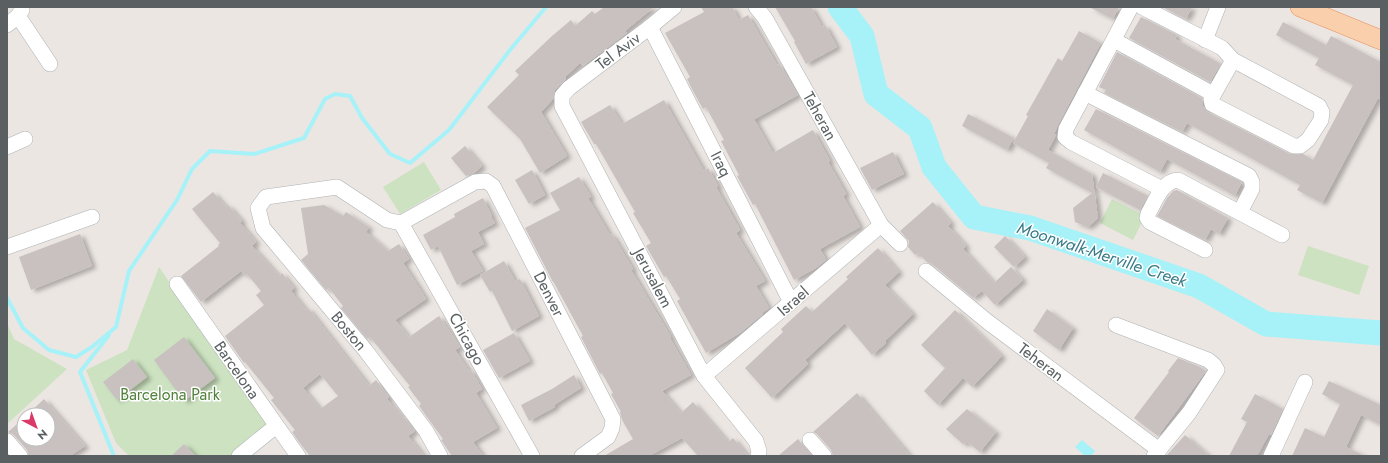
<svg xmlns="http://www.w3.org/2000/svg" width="1388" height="463" viewBox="0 0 1388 463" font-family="Jost,sans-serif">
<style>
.green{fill:#cce2c0}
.water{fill:#a6f2f8}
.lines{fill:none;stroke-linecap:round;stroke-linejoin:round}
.stream{stroke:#a6f2f8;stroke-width:4}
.river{stroke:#a6f2f8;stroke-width:25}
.building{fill:#c8c1c0;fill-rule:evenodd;filter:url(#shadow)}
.minor-casing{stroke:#aeb2b4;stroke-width:16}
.major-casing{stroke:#e69061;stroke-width:20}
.minor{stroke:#fff;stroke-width:15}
.major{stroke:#f9d0ab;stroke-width:19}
.labels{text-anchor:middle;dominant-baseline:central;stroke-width:3;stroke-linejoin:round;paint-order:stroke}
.street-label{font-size:16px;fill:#5a6062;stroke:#fff}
.park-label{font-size:16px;fill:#51803b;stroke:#fff}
.water-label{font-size:17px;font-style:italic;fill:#3a7b87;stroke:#fff}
</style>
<defs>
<filter id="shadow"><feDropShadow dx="4.5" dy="2.5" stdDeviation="2" flood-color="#0004"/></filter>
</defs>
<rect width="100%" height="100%" fill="#ece6e2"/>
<g class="green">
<polygon points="424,162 441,190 400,214 383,187"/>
<polygon points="1112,199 1145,216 1133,240 1100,223"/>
<polygon points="1308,246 1369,266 1359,295 1298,275"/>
<polygon points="159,267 269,427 235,456 129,456 116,443 86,370 127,350"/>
<polygon points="7,323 14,339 67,369 7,424"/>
</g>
<polygon class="water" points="1082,440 1095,451 1091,456 1085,456 1075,447"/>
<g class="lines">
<g class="stream">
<polyline points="7,298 23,328 49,350 76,357 92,347 116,327 129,271 177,200 192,169 210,151 254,154 304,138 325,99 335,94 350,96 362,118 390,154 410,163 449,130 510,50 546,7"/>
<polyline points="109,335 80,372 114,456"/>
</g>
<polyline class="river" points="840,7 862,36 876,94 920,128 934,167 974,217 1030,228 1199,286 1266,324 1381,333"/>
</g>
<g class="building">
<polygon points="604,7 654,7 625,31 627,33 583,66 580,63 565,77 566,79 555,90 553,99 541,112 567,156 540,173 520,139 487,107 519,75 515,71 552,36 571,20 575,26 592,11 595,14"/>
<polygon points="701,7 732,7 739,20 748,15 777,65 780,64 798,95 755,119 755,121 773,153 813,130 830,161 828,162 846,194 843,196 860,227 820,249 826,260 816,268 794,280 755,204 753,205 737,176 739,175 721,141 724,140 706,107 703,109 693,91 687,79 690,77 665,33 704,12"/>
<polygon points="775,7 811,7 822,27 825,25 837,47 806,64 794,42 795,41"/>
<polygon points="1089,7 1119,7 1113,19"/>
<polygon points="1162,7 1192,7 1186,19"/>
<polygon points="1141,17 1177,35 1175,39 1221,64 1210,82 1129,38"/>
<polygon points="1283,22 1326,45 1331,36 1381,62 1381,100 1378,98 1322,203 1297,190 1300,185 1187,123 1182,132 1104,93 1106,90 1099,87 1117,52 1202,98 1203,106 1208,112 1290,154 1303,154 1313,160 1353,85 1315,65 1319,58 1276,35"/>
<polygon points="1079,31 1101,43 1058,125 1054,134 1056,135 1048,150 1092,174 1098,218 1088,227 1075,222 1073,208 1092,193 1046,168 1049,163 1013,143 1028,116 1026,115 1058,58 1062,61"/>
<polygon points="664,100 704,171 708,168 718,186 716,187 740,230 736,233 765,281 756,286 769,308 762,313 763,314 740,333 706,353 677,301 680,299 666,276 664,277 646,246 651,243 633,213 635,212 596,144 594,144 581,122 610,105 622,124"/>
<polygon points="1096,109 1242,182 1235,196 1167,159 1160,172 1084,130"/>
<polygon points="968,114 1014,138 1007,150 962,126"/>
<polygon points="465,146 482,166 474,173 466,176 451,158"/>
<polygon points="893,152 904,174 872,190 860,168"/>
<polygon points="532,170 545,195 529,204 515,180"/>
<polygon points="1103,173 1148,196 1140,210 1096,187"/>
<polygon points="579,177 591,197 588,198 610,235 612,234 633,269 631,270 671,337 670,338 691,375 662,391 681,413 693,402 728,442 733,438 748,456 698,456 682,438 649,456 604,456 633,439 622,420 620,412 621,412 611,394 613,393 602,373 600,374 581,337 583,336 553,281 553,282 525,228 560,210 550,193"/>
<polygon points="1177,190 1228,218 1219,234 1211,229 1205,240 1157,216 1167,198 1173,191"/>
<path d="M213 192 226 207 228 205 242 221 240 223 256 242 252 246 279 276 282 273 294 288 291 291 306 310 308 308 369 386 376 380 389 397 387 399 401 416 403 418 404 417 415 431 408 436 424 456H310L299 442 292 432 295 430 271 400 274 398 245 362 244 363 239 356 225 336 264 305 256 295 261 291 247 274 245 276 241 271 201 302 181 276 219 246 218 245 220 243 192 209ZM320 374 338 396 320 409 303 388Z"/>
<polygon points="483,198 492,216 491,217 495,223 478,232 484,244 471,251 483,271 457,285 438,246 431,250 423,235 455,217 454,214"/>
<polygon points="933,202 951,223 948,226 966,246 963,249 994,283 1011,267 1023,280 995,305 982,291 973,298 932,264 927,262 918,253 915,255 908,247 909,241 900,231"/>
<polygon points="324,205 343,216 346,212 369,227 366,232 388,251 399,244 409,259 403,263 426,299 395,320 409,337 439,316 459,345 460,347 455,350 469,371 471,370 482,389 476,393 497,428 473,442 483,456 452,456 441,440 443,439 419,406 421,404 408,387 410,386 370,337 367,339 341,308 343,306 329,288 326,290 301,260 308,254 301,208"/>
<polygon points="80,234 92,266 31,290 19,257"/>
<polygon points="1005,236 1025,257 1014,267 994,247"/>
<polygon points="878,248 899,272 885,285 913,314 885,341 886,343 872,355 845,323 805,360 808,364 772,398 745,368 783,332 781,329 806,306 812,312 848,279 846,277"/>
<polygon points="504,261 515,281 520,279 539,316 512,331 492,291 490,292 480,275"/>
<polygon points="1047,309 1073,328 1059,350 1033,331"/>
<polygon points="955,310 1002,356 972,387 963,378 938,405 924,391 945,368 921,345"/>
<polygon points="514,333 530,361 499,378 483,350"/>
<polygon points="184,337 215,378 184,401 154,360"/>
<polygon points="1178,358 1200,367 1206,371 1158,436 1134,418 1169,372 1168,371"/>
<polygon points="133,359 147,377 117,400 103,382"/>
<polygon points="574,375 581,388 554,405 555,407 529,421 521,405 552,389"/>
<polygon points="1329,381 1381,405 1381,425 1361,415 1346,447 1365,456 1292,456 1305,428 1324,437 1340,404 1322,394"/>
<polygon points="857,393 910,456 833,456 831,450 817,434 813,432"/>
<polygon points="1255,394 1283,409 1271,435 1269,434 1257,456 1229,456 1247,422 1241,419"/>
<polygon points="44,399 85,446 70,456 29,456 27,450 14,435 8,432 24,418 24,439 48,439 48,415 27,415"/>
<polygon points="967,409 996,432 980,452 967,442 963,444 946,429"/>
<polygon points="1185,435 1209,456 1166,456"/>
<polygon points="798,439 812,456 778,456"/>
<polygon points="184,444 196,456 171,456"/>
</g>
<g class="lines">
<g class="minor-casing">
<g id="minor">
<polyline points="674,7 650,27 569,88 562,96 562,106 704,376 756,441 759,451 758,456"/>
<polyline points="756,7 765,18 881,225 900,244"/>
<polyline points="1131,7 1066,129 1065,137 1071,142 1162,189"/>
<polyline points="1142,7 1222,48 1233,60 1319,106 1322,112 1321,120 1308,140 1300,146 1294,146 1212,104 1211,99 1233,60"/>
<polyline points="18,16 50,64"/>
<polyline points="7,25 18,16 22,10 21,8"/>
<polyline points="650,27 791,302"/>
<polyline points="1114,40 1213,94"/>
<polyline points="1205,40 1218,7"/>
<polyline points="1085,93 1249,176 1252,182 1252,189 1240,212"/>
<polyline points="7,147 25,139"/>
<polyline points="401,223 532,456"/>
<polyline points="7,247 92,217"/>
<path d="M1205 250 1150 222 1147 218 1148 214C1155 202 1162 181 1178 180L1282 235"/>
<polyline points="926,271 988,322 1159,450"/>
<polyline points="177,284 298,456"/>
<polyline points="1116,325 1208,360 1214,365 1217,370 1189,413 1154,456"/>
<polyline points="704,376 881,225"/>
<polyline points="810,440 824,456"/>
<polyline points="7,441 20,456"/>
<polyline points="239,456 276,426"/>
<polyline points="440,456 426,431 366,351 263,228 258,208 266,197 337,187 387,220 401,223 475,182 486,181 493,186 613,419 612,428 608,437 582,456"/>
<polyline points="1271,456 1305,382"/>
</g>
</g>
<g class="major-casing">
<polyline id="major" points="1300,7 1381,40"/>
</g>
<use href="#minor" class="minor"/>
<use href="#major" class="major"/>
</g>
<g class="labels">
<g class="street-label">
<text transform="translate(618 51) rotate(-37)">Tel Aviv</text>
<text transform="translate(820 116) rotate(61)">Teheran</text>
<text transform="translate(721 164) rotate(63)">Iraq</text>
<text transform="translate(653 278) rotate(62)">Jerusalem</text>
<text transform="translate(549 294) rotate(63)">Denver</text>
<text transform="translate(793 301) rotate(-41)">Israel</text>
<text transform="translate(349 331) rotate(50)">Boston</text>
<text transform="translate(467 339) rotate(61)">Chicago</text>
<text transform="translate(1041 362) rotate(37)">Teheran</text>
<text transform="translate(237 370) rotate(55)">Barcelona</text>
</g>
<g class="park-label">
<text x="170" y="394">Barcelona Park</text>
</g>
<g class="water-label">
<text transform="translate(1102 254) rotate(18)">Moonwalk-Merville Creek</text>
</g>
</g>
<rect width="1388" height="463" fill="none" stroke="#5a6062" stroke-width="16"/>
<g transform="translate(36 427) rotate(139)"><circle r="19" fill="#ffffff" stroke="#bdbfc0"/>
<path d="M0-3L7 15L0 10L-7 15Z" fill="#db3967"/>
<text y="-6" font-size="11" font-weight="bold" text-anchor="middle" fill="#5a6062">N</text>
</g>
</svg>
